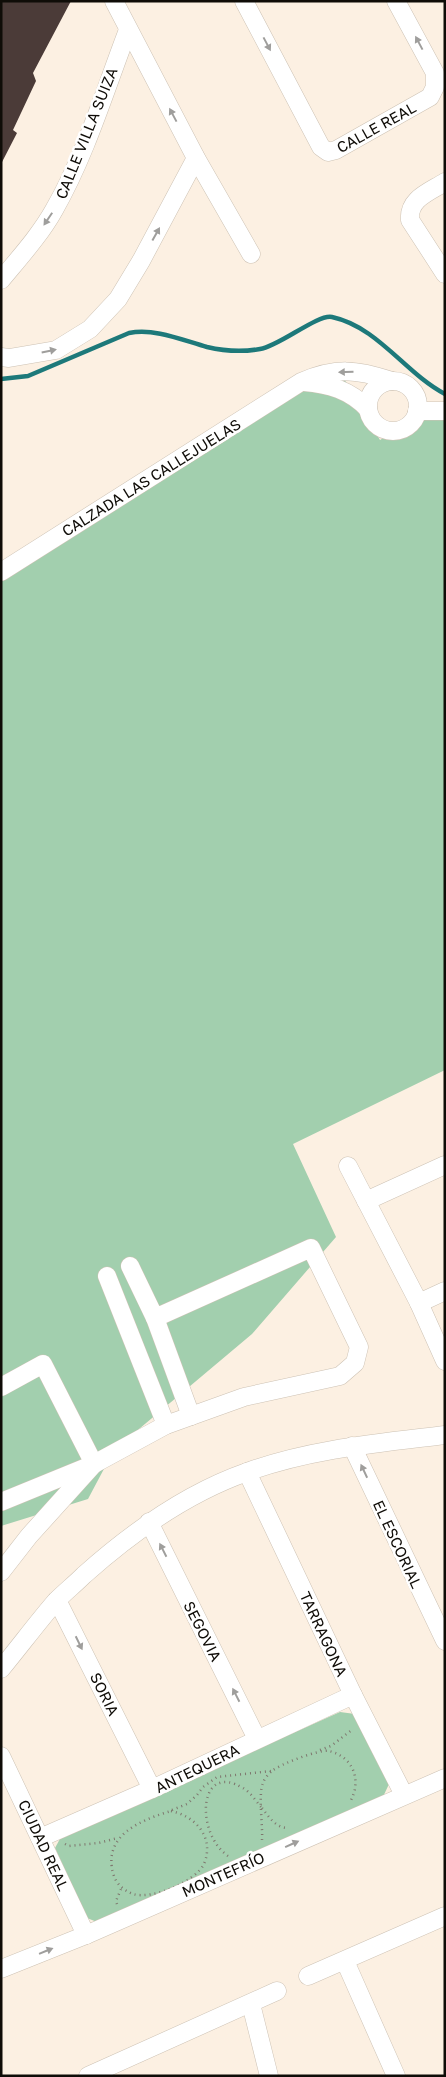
<svg xmlns="http://www.w3.org/2000/svg" width="446" height="2077" viewBox="0 0 446 2077" font-family="'Golos Text',sans-serif">
<style>
.green{fill:#a2cfae}
.lines{fill:none;stroke-linecap:round;stroke-linejoin:round}
.stream{stroke:#1d797a;stroke-width:4.5}
.building{fill:#4b3b38}
.minor-casing{stroke:#cdc2b4;stroke-width:19}
.path{stroke:#7e776e;stroke-width:2.5;stroke-dasharray:1 4;stroke-linecap:butt}
.minor{stroke:#fff;stroke-width:18}
.oneway{fill:#9f9e9c}
.labels{text-anchor:middle;dominant-baseline:central;stroke-width:5;stroke-linejoin:round;paint-order:stroke}
.street-label{font-size:15px;fill:#0f0c07;stroke:#fff}
</style>
<rect width="100%" height="100%" fill="#fcf0e2"/>
<g class="green">
<polygon points="343,377 380,440 445,402 445,1070 293,1144 336,1237 252,1334 114,1450 88,1499 1,1526 1,575 304,382"/>
<polygon points="340,1712 355,1714 389,1784 382,1799 97,1922 87,1918 55,1848 61,1837"/>
</g>
<g class="lines">
<path class="stream" d="M1 379 28 376 129 333C155 328 182 340 207 347 224 351 243 352 260 349 280 346 317 314 332 317 378 327 405 373 445 394"/>
</g>
<polygon class="building" points="1,1 71,1 33,73 36,81 13,130 17,133 1,164"/>
<g class="lines">
<g class="minor-casing">
<g id="minor">
<polyline points="114,1 196,158 251,254"/>
<polyline points="244,1 321,147 328,152 336,150 430,97 435,87 435,73 396,1"/>
<path d="M445 182C429 192 408 199 410 220L445 274"/>
<path d="M1 280C20 257 40 235 54 210 86 154 105 90 128 30"/>
<polyline points="1,357 9,358 56,350 90,329 118,299 141,261 196,158"/>
<circle cx="393" cy="406" r="25"/>
<path d="M304 382C329 384 350 390 368 409"/>
<polyline points="417,411 445,411"/>
<path d="M1 572 301 382C336 367 356 369 392 381"/>
<polyline points="348,1166 419,1303 445,1361"/>
<polyline points="366,1201 445,1165"/>
<polyline points="107,1276 166,1425"/>
<polyline points="419,1303 445,1291"/>
<polyline points="155,1318 191,1416"/>
<polyline points="1,1387 43,1364 94,1464 29,1536 1,1572"/>
<polyline points="352,1446 445,1641"/>
<polyline points="247,1472 353,1695 404,1795"/>
<polyline points="1,1502 94,1464 166,1425 244,1397 340,1376 355,1363 359,1347 311,1248 155,1318 130,1266"/>
<polyline points="149,1522 257,1739"/>
<polyline points="57,1600 152,1789"/>
<path d="M1 1669C20 1646 37 1623 56 1601 65 1592 75 1584 84 1575 131 1533 187 1493 247 1472 310 1449 379 1443 445 1435"/>
<polyline points="1,1756 86,1935"/>
<polyline points="40,1838 152,1789 353,1695"/>
<polyline points="345,1961 396,2076"/>
<polyline points="1,1969 86,1935 445,1778"/>
<polyline points="308,1976 445,1916"/>
<polyline points="251,2004 269,2076"/>
<polyline points="88,2076 277,1991"/>
</g>
</g>
<g class="path">
<polyline points="320,1750 331,1746 353,1729"/>
<path d="M262 1808C269 1817 275 1827 287 1828"/>
<polyline points="172,1810 187,1804 197,1795 203,1787 217,1777 271,1771"/>
<path d="M171 1811C195 1816 215 1837 204 1864 195 1882 152 1900 133 1894 123 1890 116 1884 113 1873 103 1835 141 1820 171 1811Z"/>
<path d="M262 1840C263 1826 258 1794 263 1783 264 1779 269 1773 272 1771 280 1764 320 1749 329 1751 354 1757 362 1781 350 1802"/>
<polyline points="65,1844 69,1846 98,1843 118,1838"/>
<path d="M228 1856C195 1833 198 1761 243 1788 250 1792 256 1801 262 1808"/>
<polyline points="117,1904 116,1901 121,1889"/>
</g>
<use href="#minor" class="minor"/>
</g>
<defs><path id="oneway-solid" d="M-6-.8H1V-3.2L6.5 0L1 3.2V.8H-6Z" transform="scale(1.25)"/></defs>
<g class="oneway">
<use href="#oneway-solid" transform="translate(419 43) rotate(-118)"/>
<use href="#oneway-solid" transform="translate(267 44) rotate(62)"/>
<use href="#oneway-solid" transform="translate(173 115) rotate(-118)"/>
<use href="#oneway-solid" transform="translate(48 219) rotate(124)"/>
<use href="#oneway-solid" transform="translate(156 234) rotate(-61)"/>
<use href="#oneway-solid" transform="translate(49 351) rotate(-12)"/>
<use href="#oneway-solid" transform="translate(346 372) rotate(178)"/>
<use href="#oneway-solid" transform="translate(364 1471) rotate(-115)"/>
<use href="#oneway-solid" transform="translate(163 1550) rotate(-117)"/>
<use href="#oneway-solid" transform="translate(79 1643) rotate(64)"/>
<use href="#oneway-solid" transform="translate(236 1695) rotate(-117)"/>
<use href="#oneway-solid" transform="translate(292 1844) rotate(-24)"/>
<use href="#oneway-solid" transform="translate(46 1951) rotate(-22)"/>
</g>
<g class="labels">
<g class="street-label">
<text transform="translate(376 127) rotate(-29)">CALLE REAL</text>
<text transform="translate(86 133) rotate(-68)">CALLE VILLA SUIZA</text>
<text transform="translate(151 477) rotate(-32)">CALZADA LAS CALLEJUELAS</text>
<text transform="translate(398 1544) rotate(65)">EL ESCORIAL</text>
<text transform="translate(203 1631) rotate(63)">SEGOVIA</text>
<text transform="translate(324 1634) rotate(65)">TARRAGONA</text>
<text transform="translate(105 1694) rotate(64)">SORIA</text>
<text transform="translate(197 1768) rotate(-26)">ANTEQUERA</text>
<text transform="translate(44 1845) rotate(65)">CIUDAD REAL</text>
<text transform="translate(223 1874) rotate(-24)">MONTEFRÍO</text>
</g>
</g>
<rect width="446" height="2077" fill="none" stroke="#0f0c07" stroke-width="5"/>
</svg>
